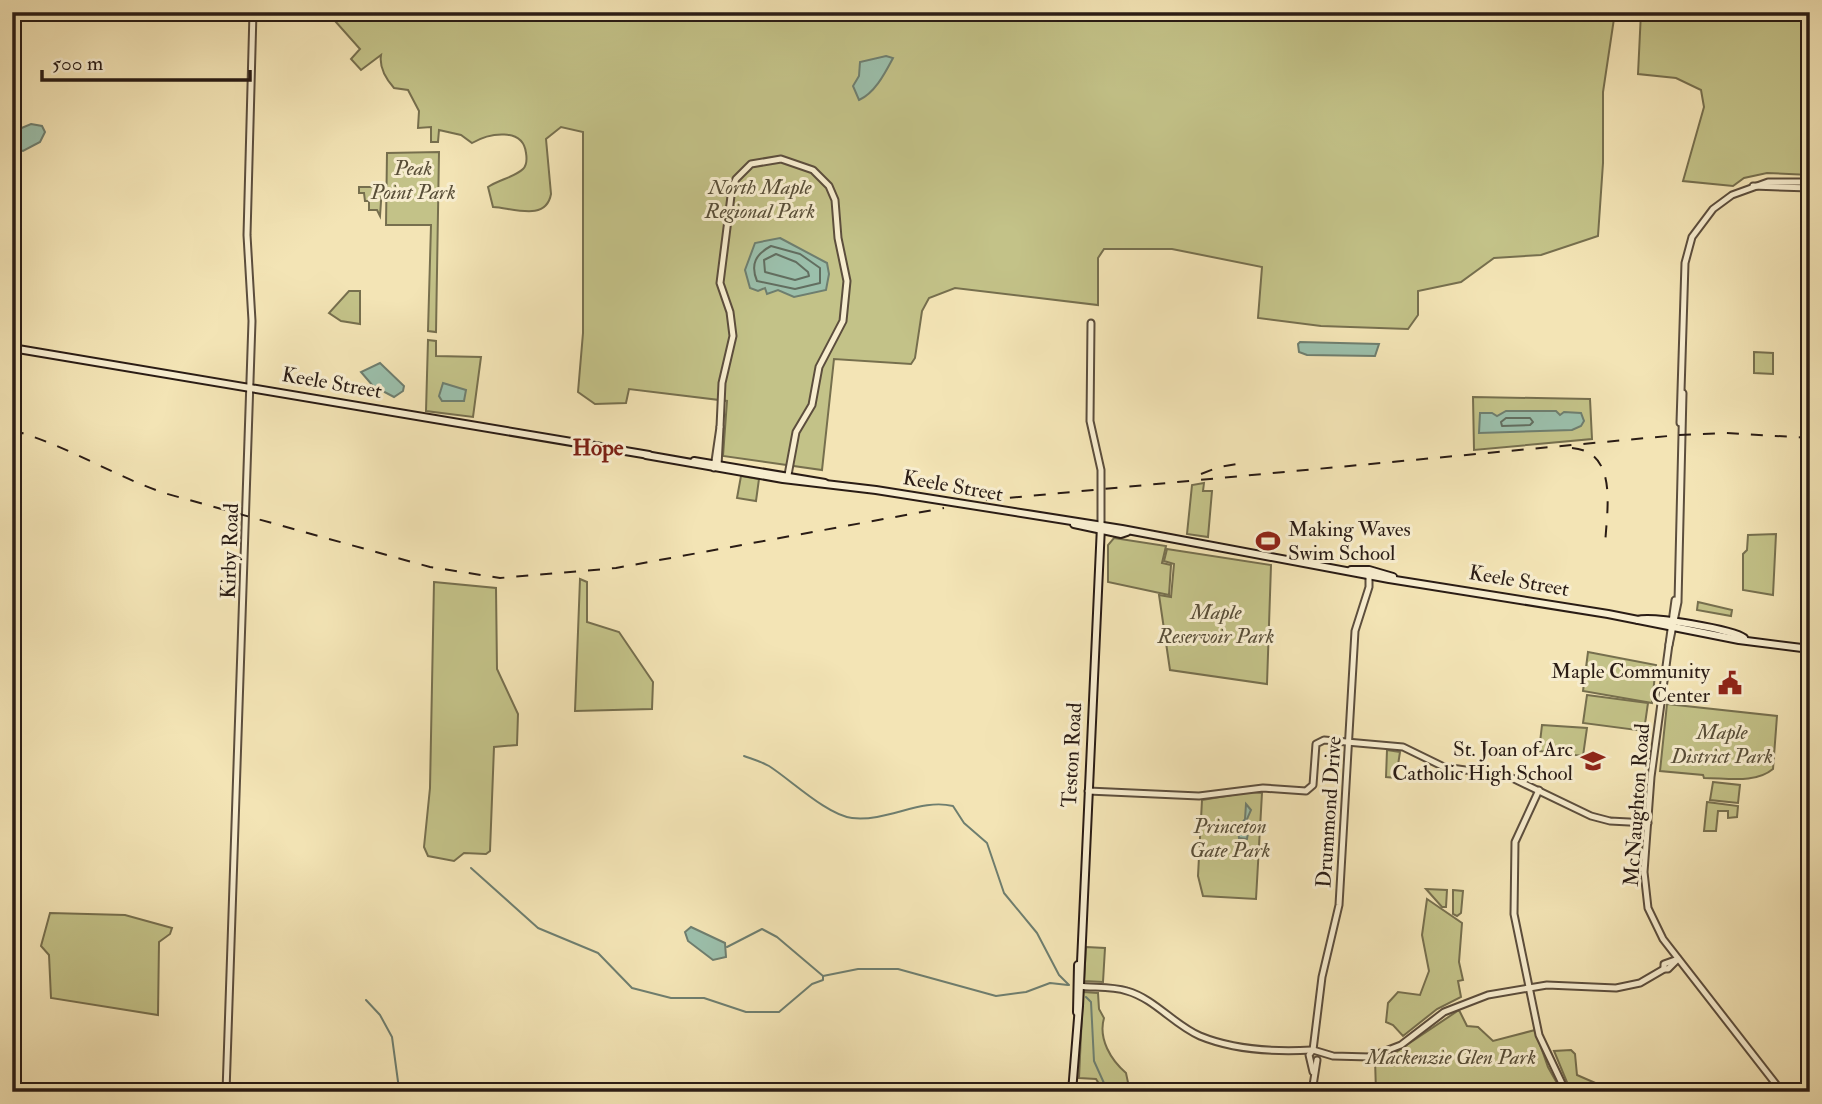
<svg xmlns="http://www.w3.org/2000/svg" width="1822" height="1104" viewBox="0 0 1822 1104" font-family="'IM FELL Double Pica',serif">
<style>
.green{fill:#c3c288;stroke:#766f4e;stroke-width:2}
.water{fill:#9bbfab;stroke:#6e7e6f;stroke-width:2}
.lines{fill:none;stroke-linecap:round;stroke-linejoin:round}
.shore{stroke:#626e60;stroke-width:2}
.stream{stroke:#6e7e6f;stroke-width:2}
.tertiary-casing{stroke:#5c4e3d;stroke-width:9}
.secondary-casing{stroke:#2a1c15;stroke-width:10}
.tertiary{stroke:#f7edcf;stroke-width:5}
.secondary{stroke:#f7edcf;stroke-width:6}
.rail{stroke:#2a1c15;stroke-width:2;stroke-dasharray:12 12;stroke-linecap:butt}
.labels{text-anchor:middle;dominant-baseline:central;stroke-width:6;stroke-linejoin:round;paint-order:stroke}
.park-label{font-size:21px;font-style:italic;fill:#584e38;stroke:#f7edcf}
.street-label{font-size:21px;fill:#2a1c15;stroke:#f7edcf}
.poi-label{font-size:21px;fill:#2a1c15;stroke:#f7edcf;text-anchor:end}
.neighbourhood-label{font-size:23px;font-weight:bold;fill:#7a1f14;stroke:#f7edcf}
</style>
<rect width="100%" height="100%" fill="#f3e4b5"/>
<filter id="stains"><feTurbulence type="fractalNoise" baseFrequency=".00286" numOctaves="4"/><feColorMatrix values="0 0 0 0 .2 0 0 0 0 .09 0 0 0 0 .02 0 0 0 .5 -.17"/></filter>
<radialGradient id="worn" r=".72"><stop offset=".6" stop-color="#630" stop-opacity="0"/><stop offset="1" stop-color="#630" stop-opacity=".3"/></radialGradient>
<g class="green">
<path d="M327 12H1615L1603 92V163L1598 236 1541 255 1494 258 1461 282 1418 291V315L1408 329 1321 326 1258 318 1262 267 1172 249H1104L1098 258V305L955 288 929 298 922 311 915 358 911 364 834 359 822 470 723 456 727 401 629 389 626 403 595 404 578 392 583 333V132L561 127 546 139 551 194C546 222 513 208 493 207L488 187C498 180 515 177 523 169 527 165 527 159 526 153 523 127 489 133 472 143L461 135 439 130 438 142H431V127L418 128 419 111 408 90 394 88C386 79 379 68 381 55L361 70 351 59 360 49Z"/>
<polygon points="1641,12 1810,12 1810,175 1767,173 1744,178 1733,186 1683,181 1704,107 1701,90 1676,78 1638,74"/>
<polygon points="439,152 436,332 428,331 431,225 386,225 387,153"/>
<polygon points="359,187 382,187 380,216 377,210 369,210 369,201 365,201 364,193 359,193"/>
<polygon points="349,291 360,291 360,324 341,321 329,313"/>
<polygon points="428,340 436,341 436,356 481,357 473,417 426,411"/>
<polygon points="1754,352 1773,353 1773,374 1754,373"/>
<polygon points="1473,397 1590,399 1592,439 1474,450"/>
<polygon points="741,476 759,479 756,501 737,498"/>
<polygon points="1204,483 1203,491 1212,491 1208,537 1187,534 1192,485"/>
<polygon points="1776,534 1773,595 1743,590 1743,554 1747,550 1748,535"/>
<polygon points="1114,538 1166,546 1162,563 1171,565 1169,595 1108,582 1108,545"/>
<polygon points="1167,549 1271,565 1267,684 1170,670 1159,595 1171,597 1174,564 1164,561"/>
<polygon points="580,579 587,582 587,622 619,632 653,682 652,709 575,711"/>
<polygon points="434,582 496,588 497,669 518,714 517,745 494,747 490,851 486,854 464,853 454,861 428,856 424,847 430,788"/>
<polygon points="1698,602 1732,610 1731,616 1697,610"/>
<polygon points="1588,652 1656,665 1652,703 1583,691"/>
<polygon points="1587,695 1648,703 1644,731 1583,723"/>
<path d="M1667 704 1777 716 1773 769C1755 784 1727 778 1704 778L1703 775 1660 771Z"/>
<polygon points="1542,725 1587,728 1583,756 1539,751"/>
<polygon points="1387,750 1400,752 1396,778 1386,777"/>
<polygon points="1713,782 1740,785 1738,803 1710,800"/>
<polygon points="1250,792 1262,793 1256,899 1203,896 1198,876 1202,800"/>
<polygon points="1707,802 1738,806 1737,817 1728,818 1728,811 1718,811 1716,831 1704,831"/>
<polygon points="1426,889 1447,890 1446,907 1442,907"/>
<polygon points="1453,890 1463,891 1461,913 1457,916 1453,914"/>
<polygon points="1427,899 1462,923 1459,962 1463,980 1458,981 1461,997 1437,1009 1403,1036 1393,1025 1386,1022 1388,1003 1398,992 1420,995 1429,971 1422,935"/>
<polygon points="50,913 125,915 172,928 170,934 159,942 158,1015 51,998 49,955 41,946"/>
<polygon points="1086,947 1105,948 1103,982 1084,981"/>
<path d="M1083 992 1098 993 1099 1009 1104 1018C1098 1039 1111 1060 1126 1073L1130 1092H1104L1096 1079 1079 1078Z"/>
<polygon points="1459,1010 1467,1026 1478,1027 1493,1041 1535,1030 1548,1067 1562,1092 1376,1092 1375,1059 1396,1052"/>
<polygon points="1571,1050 1575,1054 1577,1075 1616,1092 1571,1092 1554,1051"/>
</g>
<g class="water">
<path d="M886 56 893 58C885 73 875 93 859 100L853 86 859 76 860 62Z"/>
<polygon points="31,124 42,126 45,132 40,142 23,151 12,148 12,132"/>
<polygon points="780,238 827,263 829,274 826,290 794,297 778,290 767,294 765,288 758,291 750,288 745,270 755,243"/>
<polygon points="1298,344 1300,342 1379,344 1375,356 1307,355 1299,352"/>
<polygon points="380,363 404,386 403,391 394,397 373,386 361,372"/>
<polygon points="443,383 466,390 464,401 442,401 439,396"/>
<polygon points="1506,411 1556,411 1560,415 1564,412 1581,413 1584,421 1581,426 1572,430 1479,433 1480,413 1492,413 1497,416"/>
<polygon points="1246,804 1251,810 1247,819 1249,827 1247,839 1239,838 1238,828 1245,819"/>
<polygon points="691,927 725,943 726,957 713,960 688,941 685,932"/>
</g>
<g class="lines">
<g class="shore">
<path d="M771 246 800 254 820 268V283L795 289 757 281C750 264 756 254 771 246Z"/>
<polygon points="776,254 796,262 808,272 809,276 795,280 765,272 764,260"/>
<polygon points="1506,418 1530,418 1533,422 1530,425 1502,426 1501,422"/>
</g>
<g class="stream">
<path d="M744 756C752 759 762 762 769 766 791 780 827 815 852 818 888 822 920 798 953 806L964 823 987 843 1004 893 1037 933 1059 975 1069 985"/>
<polyline points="471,868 538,928 598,953 632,988 671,998 704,998 746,1012 779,1012 812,984 823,980 823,976"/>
<polyline points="727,947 762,929 777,937 823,976 858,969 898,969 996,996 1026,992 1050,983 1068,985"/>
<polyline points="1086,997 1091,1002 1094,1061 1108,1092"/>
<polyline points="366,1000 380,1015 392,1037 399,1089 415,1092"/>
</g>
<g class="tertiary-casing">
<g id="tertiary">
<polyline points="1753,186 1810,188"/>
<polyline points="1091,323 1090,421 1101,470 1101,526"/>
<polyline points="1680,423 1685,263 1692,237 1713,209 1732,195 1768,182 1810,182"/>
<polyline points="720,427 722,383 733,336 730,312 720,283 732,188 736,179 751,164 781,159 813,170 829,186 835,200 838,238 847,281 843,321 819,367 812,405 796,432 788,475"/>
<polyline points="714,468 720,427 718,466"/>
<polyline points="1675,600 1651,777 1644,872 1648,908 1663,939 1782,1092"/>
<polyline points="1669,645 1678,602 1683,393"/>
<polyline points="1539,790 1515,842 1514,914 1539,1035 1566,1092"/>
<polyline points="1088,791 1199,796 1263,788 1306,791 1313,785 1316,744 1324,740 1403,747 1444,767 1508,776 1591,816 1610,821 1648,823"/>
<polyline points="1664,969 1664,964 1678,959"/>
<path d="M1078 986C1094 988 1111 986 1127 991 1155 999 1174 1025 1200 1036 1234 1050 1276 1052 1312 1050"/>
<polyline points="1313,1050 1322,977 1339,905 1355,631 1369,587 1369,573"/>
<polyline points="1313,1050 1333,1056 1370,1057 1401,1045 1444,1012 1488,995 1547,985 1616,988 1640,983 1664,969 1668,969 1678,959"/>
<polyline points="1313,1050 1309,1055 1313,1072"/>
<polyline points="226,1092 252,321 247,235 253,12"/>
<polyline points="1312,1092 1317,1060"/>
</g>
</g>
<g class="secondary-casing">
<g id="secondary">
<polyline points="12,348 649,455"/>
<polyline points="646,455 783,479 876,490 1122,529 1389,579 1608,614 1739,640 1810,649"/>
<polyline points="694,461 825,483"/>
<polyline points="1074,524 1121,534 1127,532"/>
<polyline points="1351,570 1369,570 1393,577"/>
<path d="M1638 620C1650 615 1734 630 1744 638"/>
<polyline points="1077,1012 1078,965"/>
<polyline points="1072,1092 1079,1006 1101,526"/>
</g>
</g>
<use href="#tertiary" class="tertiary"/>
<use href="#secondary" class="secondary"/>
<g class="rail">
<path d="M12 430C66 445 112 475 164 493L430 567 500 578 616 568 944 508"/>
<path d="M1572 448C1620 452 1606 513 1605 547"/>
<polyline points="1201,474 1219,467 1237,464"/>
<polyline points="986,500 1679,435 1726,433 1810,438"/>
</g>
</g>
<defs>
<g id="stadium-bare" transform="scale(1.89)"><path d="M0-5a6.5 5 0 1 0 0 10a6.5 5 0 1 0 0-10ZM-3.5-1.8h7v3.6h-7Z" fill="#8f2418" stroke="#f7edcf" stroke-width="2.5" paint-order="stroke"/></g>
<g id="civic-bare" transform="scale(1.89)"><path d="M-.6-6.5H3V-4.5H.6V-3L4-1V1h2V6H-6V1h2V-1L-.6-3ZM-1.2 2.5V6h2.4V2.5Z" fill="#8f2418" stroke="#f7edcf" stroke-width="2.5" paint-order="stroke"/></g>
<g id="school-bare" transform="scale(1.89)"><path d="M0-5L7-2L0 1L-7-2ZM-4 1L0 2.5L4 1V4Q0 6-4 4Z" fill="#8f2418" stroke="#f7edcf" stroke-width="2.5" paint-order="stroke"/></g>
</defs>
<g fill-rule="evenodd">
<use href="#stadium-bare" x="1268" y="541"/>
<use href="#civic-bare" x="1730" y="683"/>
<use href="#school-bare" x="1593" y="761"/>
</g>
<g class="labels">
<g class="park-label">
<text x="413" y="168">Peak<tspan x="413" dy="24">Point Park</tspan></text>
<text x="760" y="187">North Maple<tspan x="760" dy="24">Regional Park</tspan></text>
<text x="1216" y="612">Maple<tspan x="1216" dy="24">Reservoir Park</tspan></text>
<text x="1722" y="732">Maple<tspan x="1722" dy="24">District Park</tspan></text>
<text x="1230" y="826">Princeton<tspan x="1230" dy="24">Gate Park</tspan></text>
<text x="1451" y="1057">Mackenzie Glen Park</text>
</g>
<g class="street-label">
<text transform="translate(332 383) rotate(10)">Keele Street</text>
<text transform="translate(953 486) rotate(10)">Keele Street</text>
<text transform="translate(230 551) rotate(-88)">Kirby Road</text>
<text transform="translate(1519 581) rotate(10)">Keele Street</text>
<text transform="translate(1072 755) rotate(-87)">Teston Road</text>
<text transform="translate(1637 805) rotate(-86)">McNaughton Road</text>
<text transform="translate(1329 812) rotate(-86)">Drummond Drive</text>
</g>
<g class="poi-label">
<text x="1288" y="529" text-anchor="start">Making Waves<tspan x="1288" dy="24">Swim School</tspan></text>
<text x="1710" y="671">Maple Community<tspan x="1710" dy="24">Center</tspan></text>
<text x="1573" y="749">St. Joan of Arc<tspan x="1573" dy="24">Catholic High School</tspan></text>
</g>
<g class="neighbourhood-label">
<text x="598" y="447">Hope</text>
</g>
</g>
<rect width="1822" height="1104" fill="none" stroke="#f3e4b5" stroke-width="42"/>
<rect x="14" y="14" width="1794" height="1076" fill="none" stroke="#2a1c15" stroke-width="3.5"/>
<rect x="21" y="21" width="1780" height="1062" fill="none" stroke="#2a1c15" stroke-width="2"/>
<path d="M42 70v10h208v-10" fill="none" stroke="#2a1c15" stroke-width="3.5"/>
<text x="52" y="70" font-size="21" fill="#2a1c15" stroke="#f7edcf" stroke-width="5" paint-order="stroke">500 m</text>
<rect width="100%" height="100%" filter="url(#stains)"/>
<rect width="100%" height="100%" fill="url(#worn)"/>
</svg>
